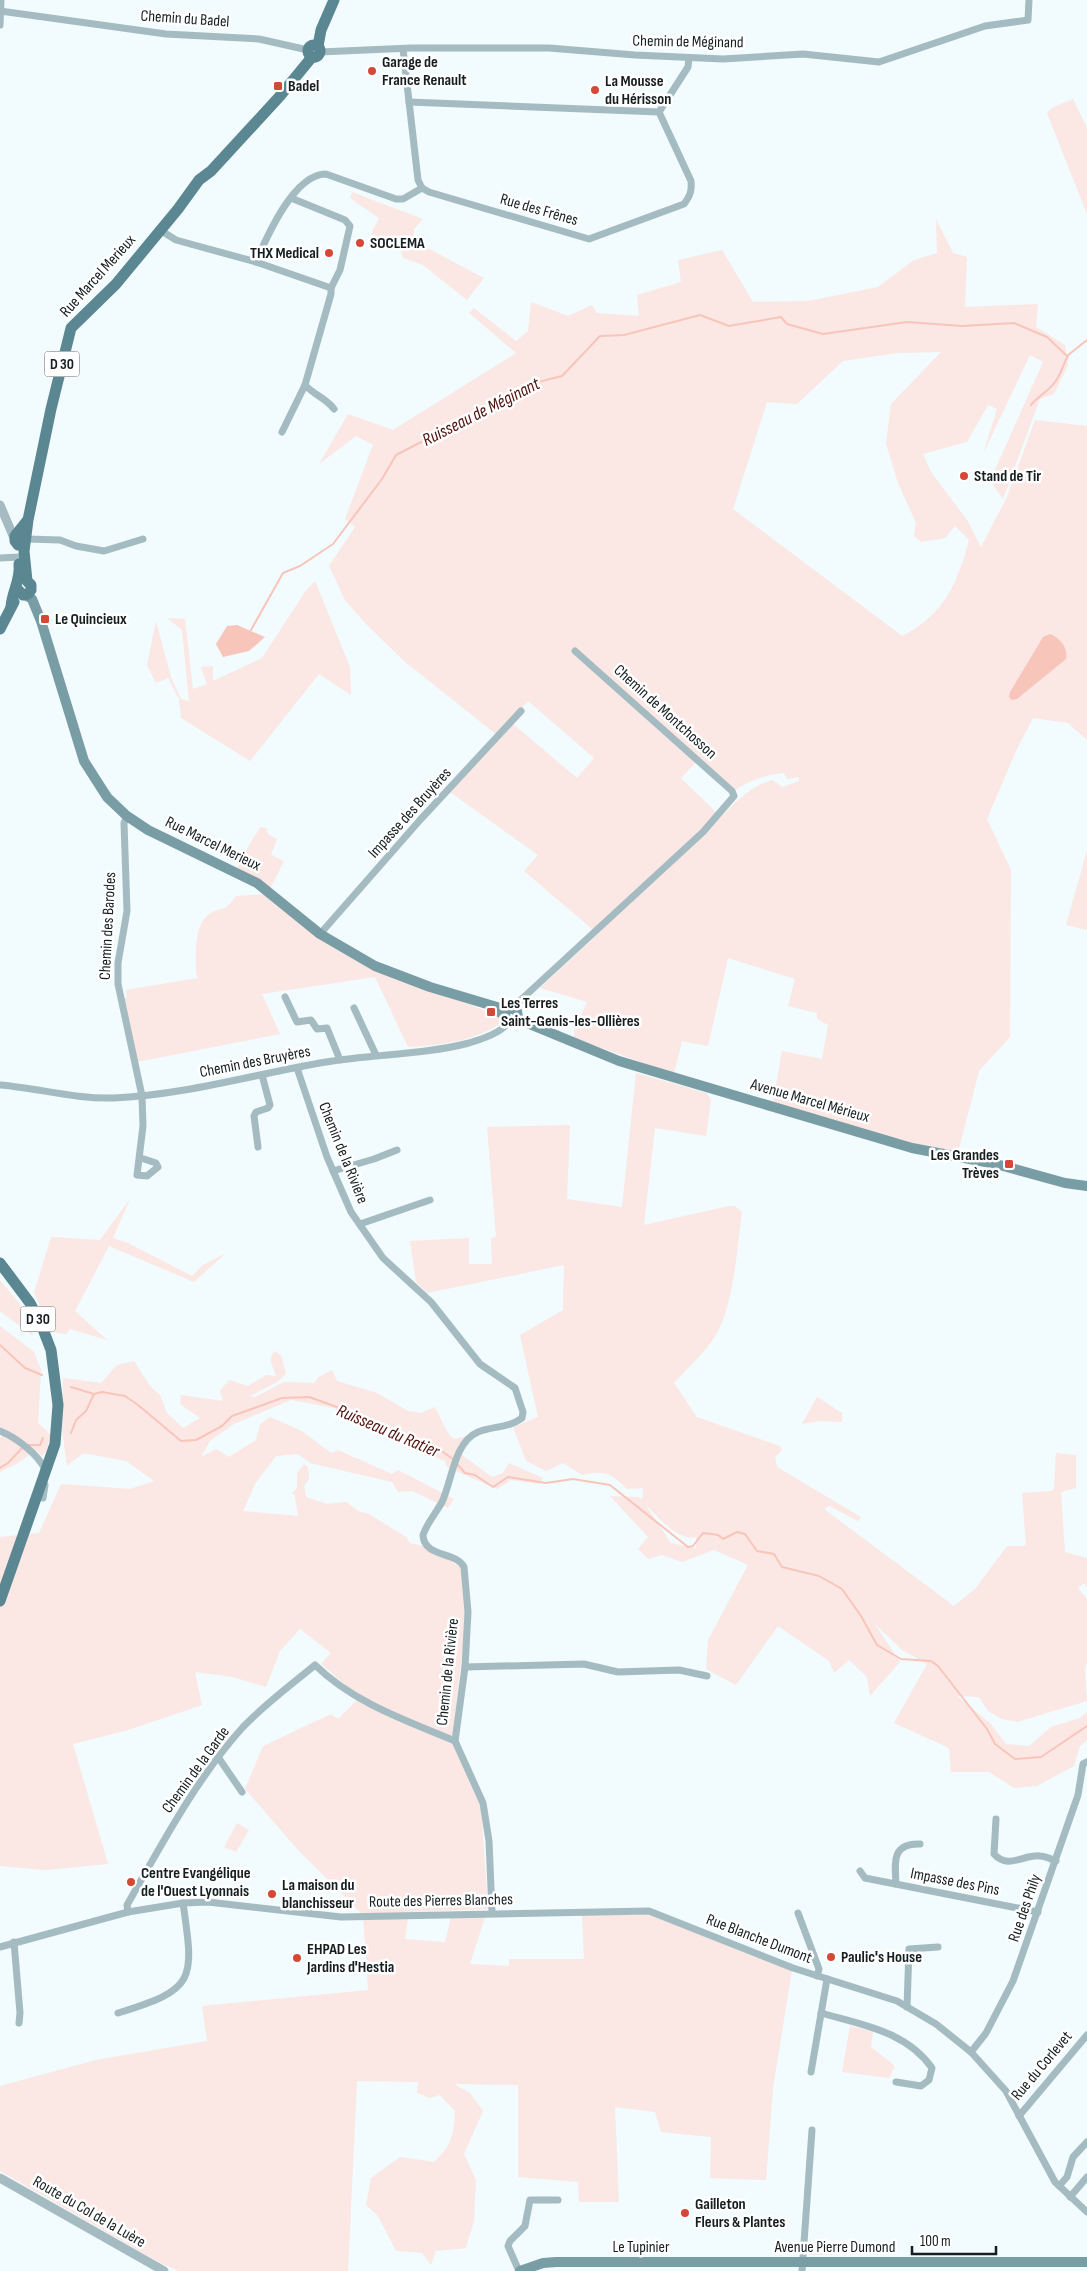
<svg xmlns="http://www.w3.org/2000/svg" width="1087" height="2271" viewBox="0 0 1087 2271" font-family="'Sofia Sans Condensed',sans-serif">
<style>
.green{fill:#fbe7e3;fill-rule:evenodd}
.water{fill:#f8c5bb}
.lines{fill:none;stroke-linecap:round;stroke-linejoin:round}
.stream{stroke:#f8c5bb;stroke-width:2}
.minor{stroke:#a4bbc1;stroke-width:7}
.tertiary{stroke:#a4bbc1;stroke-width:9}
.secondary{stroke:#799da5;stroke-width:10}
.primary{stroke:#5a8791;stroke-width:11}
.poi-dot{fill:#d54836;stroke:#fff;stroke-width:2}
.labels{text-anchor:middle;dominant-baseline:central;stroke-width:5;stroke-linejoin:round;paint-order:stroke}
.shield{fill:#fff;stroke:#5c6263;stroke-width:1}
.shield-label{font-size:15px;font-weight:bold;fill:#161e20}
.street-label{font-size:16px;fill:#161e20;stroke:#fff}
.poi-label{font-size:16px;font-weight:bold;fill:#161e20;stroke:#fff;text-anchor:start}
.water-label{font-size:18px;font-style:italic;fill:#4f130c;stroke:#fff}
</style>
<rect width="100%" height="100%" fill="#f2fbfd"/>
<g class="green">
<polygon points="1073,99 1087,128 1087,214 1047,113 1052,108"/>
<polygon points="352,192 423,219 414,229 414,241 484,278 467,300 423,265 403,258 400,247 371,234 379,218 350,198"/>
<path d="M936 219 953 253 967 257 965 307 1038 304 1036 327 1065 345 1068 365 1054 394 1040 399 1003 499 990 481 1043 362 1030 355 983 454 997 409 988 405 967 442 923 454 931 472 967 520 981 547 1007 497 1035 420 1087 426V740L1068 723 1033 718 1015 753 987 819 1011 870 1010 1037 979 1071 958 1153 903 1141 773 1102 782 1051 822 1059 828 1025 817 1019V1013L788 1006 795 979 728 958 708 1046 682 1041 674 1074 574 1038V1031L587 1002 540 988 598 934 524 871 538 855 450 792 513 724 577 778 594 758 528 701 497 735 404 661 364 622 345 600 329 566 355 527 345 519 373 445 356 436 319 464 348 414 393 430 516 353 469 313 474 308 516 341 528 331 531 302 568 316 592 305 597 313 639 316 637 295 681 282 678 260 722 250 753 302 808 301 878 287 914 260 937 253ZM941 352 891 404 886 444 898 483 916 523 914 536 921 542 945 538 955 526 969 540C958 583 943 616 902 636L733 509 767 402 797 404 843 361 897 353ZM700 758 735 790C752 780 763 775 784 773L787 779 799 777V781L783 787 772 780C751 786 736 802 721 817L681 778Z"/>
<polygon points="315,581 350,667 351,695 319,674 250,761 181,718 179,699 168,678 156,683 147,665 156,621 171,677 181,699 189,701 182,630 167,618 185,619 193,689 207,684 201,667 213,666 213,681 262,658 307,589"/>
<polygon points="261,827 266,828 268,834 277,839 271,855 284,861 270,889 237,868 253,838"/>
<polygon points="1087,851 1087,930 1066,925"/>
<path d="M266 894 346 953 486 1011 499 1017 501 1023C472 1042 441 1045 408 1047L375 977 262 994 280 1034 137 1062 122 999 127 997 126 990 198 978 196 973C196 956 193 923 211 913 227 905 223 913 236 896Z"/>
<path d="M636 1073 707 1093 711 1100 706 1136 655 1128 644 1225 729 1206H735L742 1212C737 1247 734 1303 717 1333 707 1351 688 1367 674 1383L697 1417 780 1446 782 1450 775 1457 777 1467 861 1517 858 1521 829 1506 824 1509 954 1606 975 1589 1007 1546H1024L1026 1544 1022 1493 1052 1491 1054 1487 1056 1453 1076 1455V1488L1061 1492 1065 1552 1087 1558V1588L1084 1583 1078 1588 1087 1599V1662L1085 1670 1087 1701 1017 1722 1002 1719 988 1711 979 1697 957 1696 990 1723 1006 1744 1029 1746 1051 1727 1080 1718 1087 1712V1740L1080 1746 1074 1766 1037 1786 1014 1788 989 1772H951L949 1748 894 1723 927 1664 902 1650 874 1623 900 1662 870 1696 867 1677 849 1660 834 1673 829 1661 778 1626 736 1685 706 1669 708 1640 748 1565 714 1550 682 1562 662 1555 648 1559 638 1549 648 1537 610 1496 639 1497 642 1500 643 1488 627 1489C610 1473 606 1470 582 1475L563 1463 546 1471 526 1461 513 1427 538 1417 520 1335 563 1310 564 1265 427 1293 416 1282 410 1241 469 1238V1264H492L491 1238 496 1237 487 1127 570 1125 567 1199 622 1207ZM645 1504C658 1516 676 1541 696 1537V1548L671 1543Z"/>
<polygon points="130,1199 113,1238 128,1243 192,1276 203,1265 226,1253 194,1282 109,1246 75,1311 107,1340 70,1329 66,1334 52,1332 34,1293 51,1237 100,1240"/>
<polygon points="0,1280 27,1313 33,1336 0,1311"/>
<polygon points="0,1326 34,1352 41,1370 38,1423 51,1435 47,1451 42,1456 36,1450 16,1464 0,1472 0,1438 6,1430 0,1427"/>
<path d="M274 1351 281 1355 286 1374 277 1382 250 1396 255 1397 284 1382 314 1383 319 1377 332 1370 337 1381 377 1393 408 1411 421 1413 435 1407 448 1433 454 1439 470 1435 458 1452 492 1477 503 1473 509 1463 543 1478 540 1484 511 1480 497 1489 447 1467 445 1461 408 1445 334 1408 291 1400 234 1424 210 1441 201 1457 216 1449 229 1457 256 1440 260 1424 270 1417 302 1431 331 1453 338 1450 392 1474 398 1470 454 1499 448 1508 412 1491 398 1492 392 1482 310 1463 298 1454 276 1456 255 1484 243 1511 298 1516 295 1496 292 1493 297 1488V1473L304 1464 308 1467 309 1479 304 1486 306 1497 327 1504 346 1502 358 1511 369 1514 406 1537 410 1543 423 1546 462 1567 467 1612 452 1740 481 1806 488 1909 409 1912 405 1939 445 1942 451 1917H485L470 1964 509 1966V1959H584L582 1915H650L792 1970 773 2088 766 2180 710 2178 711 2137 661 2132 655 2112 615 2107 619 2202H579L578 2182 518 2177V2085L454 2084 470 2093 483 2111 464 2154 476 2180 474 2221 466 2248 436 2251 431 2265 422 2253 396 2251 378 2216 366 2205 371 2178 400 2157 434 2162C453 2144 453 2136 455 2111L440 2095 430 2098 417 2093 418 2082 357 2081 348 2271H179L158 2262 0 2171V2086L96 2060 207 2041 202 2006 368 1990 363 1915 298 1850 245 1789 263 1746 331 1714 338 1719 360 1697 321 1664 331 1653 300 1629 280 1651 266 1687 233 1677 195 1672 202 1705 128 1730 73 1744 108 1864 46 1870 0 1866V1537L39 1533 61 1484 130 1489 154 1481 126 1461 83 1453 67 1466 61 1422 63 1378 101 1383 117 1365 134 1361 150 1386 160 1395 167 1413 183 1428 200 1418 180 1404 181 1395 223 1401 220 1391 229 1380 248 1386 266 1375 276 1376 270 1359Z"/>
<polygon points="817,1397 842,1413 842,1422 819,1421 802,1424"/>
<polygon points="237,1823 249,1830 236,1852 224,1847"/>
<polygon points="850,2026 873,2031 871,2047 895,2066 889,2078 842,2072"/>
<polygon points="809,2243 811,2245 836,2246 834,2255 809,2255"/>
</g>
<g class="water">
<polygon points="237,625 265,637 249,651 223,657 216,644 227,626"/>
<path d="M1050 634C1060 638 1068 647 1066 659L1017 699 1012 700 1009 697 1010 692 1043 637Z"/>
</g>
<g class="lines">
<g class="stream">
<path d="M1031 405C1038 396 1048 392 1055 382 1061 375 1063 364 1068 356"/>
<polyline points="251,630 283,573 300,566 333,544 382,479 396,455 538,382 562,376 600,336 624,335 700,315 729,326 781,317 787,324 823,334 907,322 962,326 1014,323 1047,337 1067,356 1087,340"/>
<polyline points="0,1345 25,1368 42,1375"/>
<polyline points="71,1387 94,1394 102,1392 125,1396 138,1405 181,1441 196,1440 222,1426 232,1416 282,1398 309,1397 348,1411 439,1449 454,1460"/>
<polyline points="71,1433 76,1420 86,1411 94,1394"/>
<polyline points="28,1445 40,1445 43,1438"/>
<polyline points="457,1464 465,1473 475,1475 493,1487 508,1477 546,1483 573,1479 610,1485 688,1547 693,1546 703,1533 718,1535 723,1539 737,1532 745,1534 757,1551 774,1554 782,1567 819,1576 842,1589 861,1616 877,1645 901,1659 931,1661 938,1666 987,1729 995,1744 1015,1759 1041,1757 1087,1726"/>
<polyline points="0,1468 8,1463 24,1446"/>
</g>
<g class="minor">
<polyline points="0,11 166,34 259,39 308,50"/>
<polyline points="0,25 1,0"/>
<path d="M403 49 418 180 422 188 429 192 589 239 684 204C690 196 692 191 691 181L659 112"/>
<polyline points="320,52 411,48 549,48 635,55 723,59 803,54 879,62 985,26 1028,20 1029,0"/>
<polyline points="409,102 659,112"/>
<polyline points="659,112 688,67 689,58"/>
<polyline points="291,198 345,220 350,226 340,270 331,288"/>
<polyline points="160,230 176,240 256,262 331,288"/>
<path d="M256 262C267 236 294 174 326 174L396 199H403L422 188"/>
<path d="M305 385C314 395 326 398 334 409"/>
<polyline points="282,432 305,385 331,294 331,288"/>
<polyline points="27,539 60,540 76,546 104,551 143,539"/>
<polyline points="0,558 19,557"/>
<polyline points="127,816 124,823 127,911 118,963 118,984 142,1096 143,1126 137,1175 147,1176 158,1167 156,1163 141,1158"/>
<polyline points="320,934 420,820 521,711"/>
<polyline points="285,997 297,1022 311,1020 317,1029 327,1028 340,1060"/>
<polyline points="354,1008 376,1055"/>
<polyline points="512,1008 703,832 734,796 732,791 575,651"/>
<path d="M297 1068 327 1157 351 1212 383 1258 431 1302 480 1364 515 1388 523 1412 522 1418C509 1428 493 1426 478 1432 454 1442 452 1481 442 1502 436 1513 427 1523 423 1535 424 1558 456 1551 464 1567L468 1612 465 1667 455 1741 483 1803 489 1841 492 1912"/>
<path d="M0 1085C38 1088 74 1099 113 1098 185 1095 255 1074 326 1062 374 1054 423 1055 469 1043 482 1039 501 1033 509 1022"/>
<polyline points="258,1147 254,1116 256,1112 268,1108 270,1105 262,1075"/>
<polyline points="333,1171 374,1159 397,1150"/>
<polyline points="360,1224 430,1200"/>
<path d="M0 1431C17 1438 38 1454 46 1471"/>
<polyline points="43,1498 45,1485"/>
<polyline points="465,1667 584,1664 618,1672 679,1670 707,1676"/>
<polyline points="218,1757 242,1792"/>
<path d="M996 1819 994 1854C1008 1870 1024 1854 1040 1856 1045 1856 1051 1859 1056 1861"/>
<polyline points="860,1871 865,1878 1038,1912"/>
<path d="M896 1884C895 1863 891 1843 920 1844"/>
<path d="M128 1912 127 1905C162 1844 196 1779 243 1727 265 1704 291 1685 315 1665 354 1703 405 1720 455 1741"/>
<polyline points="798,1913 819,1969 817,1976"/>
<polyline points="14,1942 20,2013 19,2023"/>
<polyline points="0,1947 128,1912 183,1903 208,1902 341,1917 649,1911 793,1968 897,2001 936,2024 971,2052 1006,2091 1055,2182 1087,2212"/>
<polyline points="907,2007 909,1949 938,1947"/>
<path d="M118 2013C197 1989 194 1980 183 1903"/>
<path d="M821 2013C862 2025 906 2031 932 2068L929 2080 921 2086 896 2082"/>
<polyline points="971,2052 986,2033 1013,1981 1078,1795 1083,1764 1087,1762"/>
<polyline points="811,2072 827,1979"/>
<polyline points="1019,2116 1087,2035"/>
<polyline points="1059,2186 1067,2177 1073,2157 1087,2142"/>
<polyline points="1070,2197 1087,2177"/>
<polyline points="519,2271 508,2246 510,2241 525,2226 530,2200 558,2200"/>
<polyline points="802,2271 812,2130"/>
</g>
<g class="tertiary">
<polyline points="0,505 14,538"/>
<polyline points="0,2178 164,2271"/>
</g>
<g class="secondary">
<polyline points="25,595 32,599 41,621 84,761 107,797 127,816 148,830 257,883 320,934 375,966 430,987 507,1010"/>
<polyline points="496,1010 504,1015 509,1022 515,1021 518,1017 517,1011 512,1008 507,1010 504,1015"/>
<polyline points="517,1019 619,1061 686,1081 912,1148 996,1164 1065,1183 1087,1186"/>
<polyline points="520,2271 543,2263 556,2262 1087,2262"/>
</g>
<g class="primary">
<circle cx="314" cy="51" r="6"/>
<polyline points="318,46 321,30 334,0"/>
<polyline points="18,545 15,541 15,536 27,521"/>
<polyline points="17,589 23,595 28,594 31,590 31,585 27,581 24,551 28,520 51,409 71,328 116,284 178,209 199,180 211,171 280,96 312,57"/>
<path d="M11 607C12 591 21 580 19 564"/>
<polyline points="0,629 14,602"/>
<polyline points="0,1263 30,1303 41,1324 51,1350 58,1405 55,1444 0,1601"/>
</g>
</g>
<g class="poi-dot">
<circle cx="372" cy="71" r="5"/>
<rect x="273" y="81" width="10" height="10" rx="2.5"/>
<circle cx="595" cy="90" r="5"/>
<circle cx="360" cy="243" r="5"/>
<circle cx="329" cy="253" r="5"/>
<circle cx="964" cy="476" r="5"/>
<rect x="40" y="614" width="10" height="10" rx="2.5"/>
<rect x="486" y="1007" width="10" height="10" rx="2.5"/>
<rect x="1004" y="1159" width="10" height="10" rx="2.5"/>
<circle cx="131" cy="1882" r="5"/>
<circle cx="272" cy="1894" r="5"/>
<circle cx="831" cy="1957" r="5"/>
<circle cx="297" cy="1958" r="5"/>
<circle cx="685" cy="2213" r="5"/>
</g>
<g class="labels">
<g class="shield">
<rect x="44.5" y="351.5" width="35" height="25" rx="4"/>
<rect x="20.5" y="1306.5" width="35" height="25" rx="4"/>
</g>
<g class="shield-label">
<text x="62" y="364">D 30</text>
<text x="38" y="1319">D 30</text>
</g>
<g class="street-label">
<text transform="translate(185 19) rotate(4)">Chemin du Badel</text>
<text transform="translate(688 42) rotate(1)">Chemin de Méginand</text>
<text transform="translate(539 210) rotate(16)">Rue des Frênes</text>
<text transform="translate(98 276) rotate(-48)">Rue Marcel Merieux</text>
<text transform="translate(665 712) rotate(42)">Chemin de Montchosson</text>
<text transform="translate(410 813) rotate(-48)">Impasse des Bruyères</text>
<text transform="translate(213 844) rotate(26)">Rue Marcel Merieux</text>
<text transform="translate(108 926) rotate(-87)">Chemin des Barodes</text>
<text transform="translate(255 1062) rotate(-11)">Chemin des Bruyères</text>
<text transform="translate(810 1101) rotate(16)">Avenue Marcel Mérieux</text>
<text transform="translate(343 1153) rotate(68)">Chemin de la Rivière</text>
<text transform="translate(448 1672) rotate(-84)">Chemin de la Rivière</text>
<text transform="translate(196 1770) rotate(-54)">Chemin de la Garde</text>
<text transform="translate(955 1882) rotate(11)">Impasse des Pins</text>
<text transform="translate(441 1901) rotate(-1)">Route des Pierres Blanches</text>
<text transform="translate(1025 1908) rotate(-71)">Rue des Phily</text>
<text transform="translate(759 1939) rotate(21)">Rue Blanche Dumont</text>
<text transform="translate(1042 2066) rotate(-50)">Rue du Corlevet</text>
<text transform="translate(89 2212) rotate(30)">Route du Col de la Luère</text>
<text x="641" y="2247">Le Tupinier</text>
<text x="835" y="2247">Avenue Pierre Dumond</text>
</g>
<g class="poi-label">
<text x="382" y="62">Garage de<tspan x="382" dy="18">France Renault</tspan></text>
<text x="605" y="81">La Mousse<tspan x="605" dy="18">du Hérisson</tspan></text>
<text x="288" y="86">Badel</text>
<text x="370" y="243">SOCLEMA</text>
<text x="319" y="253" text-anchor="end">THX Medical</text>
<text x="974" y="476">Stand de Tir</text>
<text x="55" y="619">Le Quincieux</text>
<text x="501" y="1003">Les Terres<tspan x="501" dy="18">Saint-Genis-les-Ollières</tspan></text>
<text x="999" y="1155" text-anchor="end">Les Grandes<tspan x="999" dy="18">Trèves</tspan></text>
<text x="141" y="1873">Centre Evangélique<tspan x="141" dy="18">de l'Ouest Lyonnais</tspan></text>
<text x="282" y="1885">La maison du<tspan x="282" dy="18">blanchisseur</tspan></text>
<text x="307" y="1949">EHPAD Les<tspan x="307" dy="18">Jardins d'Hestia</tspan></text>
<text x="841" y="1957">Paulic's House</text>
<text x="695" y="2204">Gailleton<tspan x="695" dy="18">Fleurs &amp; Plantes</tspan></text>
</g>
<g class="water-label">
<text transform="translate(481 412) rotate(-27)">Ruisseau de Méginant</text>
<text transform="translate(388 1431) rotate(23)">Ruisseau du Ratier</text>
</g>
</g>
<path d="M912 2246v8h84v-8" fill="none" stroke="#161e20" stroke-width="2.5"/>
<text x="920" y="2246" font-size="15" fill="#161e20" stroke="#ffffff" stroke-width="4" paint-order="stroke">100 m</text>
</svg>
